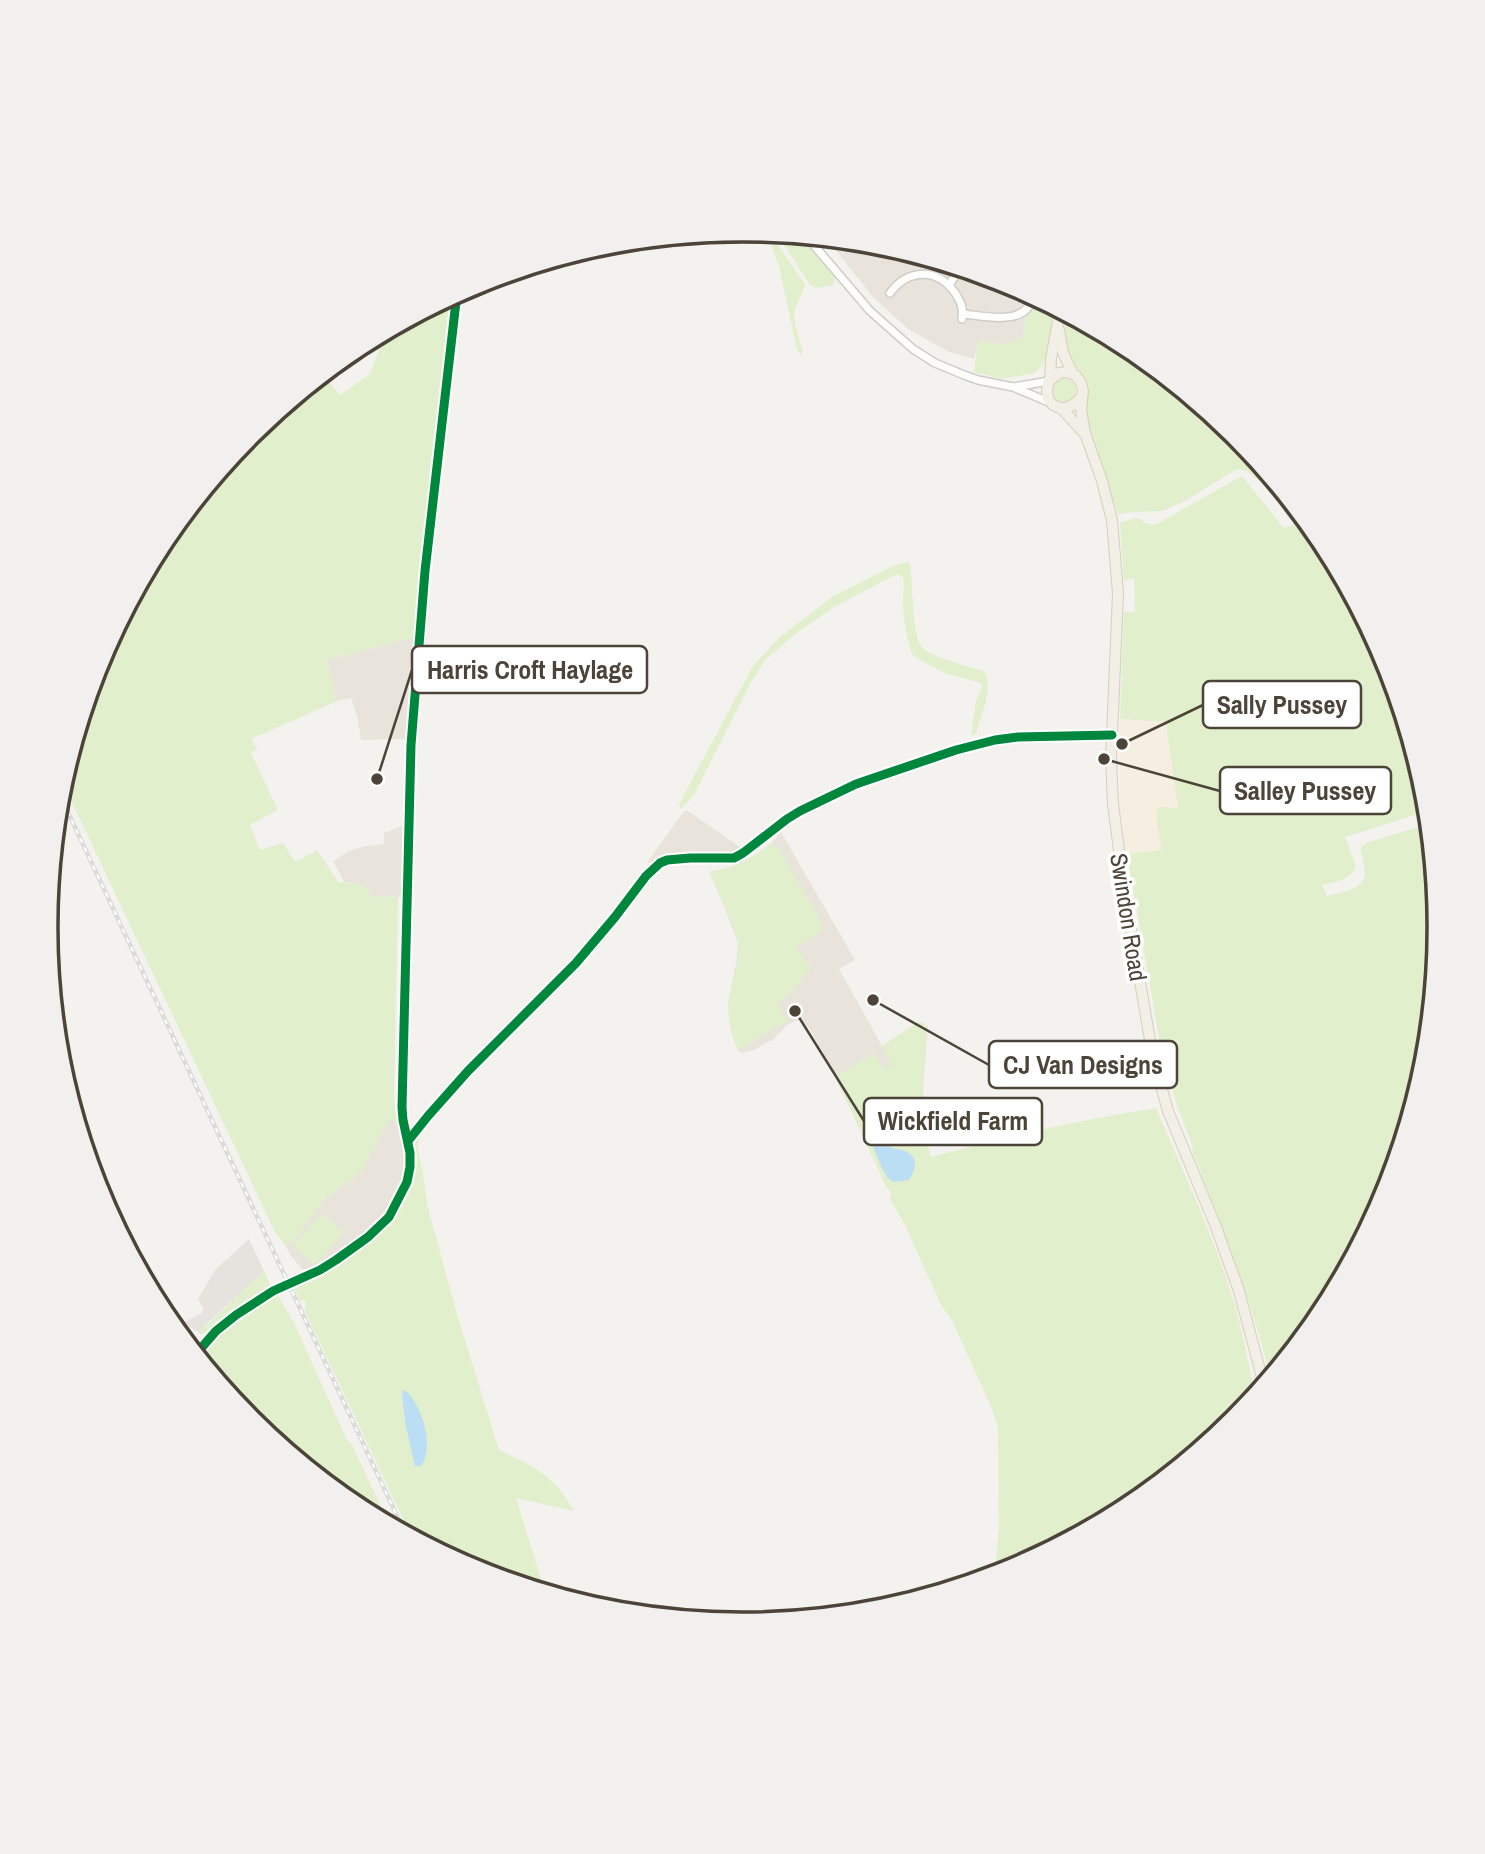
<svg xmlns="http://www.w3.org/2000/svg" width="1485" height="1854" viewBox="0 0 1485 1854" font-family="'Archivo Narrow',sans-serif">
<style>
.residential{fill:#e8e4db}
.commercial{fill:#f6eee1}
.industrial{fill:#e6e2dd}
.green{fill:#e1efcc;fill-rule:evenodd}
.water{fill:#bcdef4}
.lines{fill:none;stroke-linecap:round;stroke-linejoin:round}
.minor-casing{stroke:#d0cdc8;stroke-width:10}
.major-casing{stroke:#d7ceba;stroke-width:12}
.minor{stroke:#fdfdfc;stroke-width:7}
.major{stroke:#f2efe6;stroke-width:10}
.rail-casing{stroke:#dbdbda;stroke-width:4.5}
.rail{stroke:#fff;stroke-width:2;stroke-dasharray:5;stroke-linecap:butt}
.minor-bridge-casing{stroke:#d0cdc8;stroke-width:10;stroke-linecap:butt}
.minor-bridge{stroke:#fdfdfc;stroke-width:7}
.cycleway-casing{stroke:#fff;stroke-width:13}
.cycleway{stroke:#00873e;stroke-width:9}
.labels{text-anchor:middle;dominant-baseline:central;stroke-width:7;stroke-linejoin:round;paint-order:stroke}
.street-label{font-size:24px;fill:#4c4438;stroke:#fff}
.rim{fill:none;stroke:#4c4438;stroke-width:3.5}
.leader{fill:none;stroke:#4c4438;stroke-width:2.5}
.callout-dot{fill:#4c4438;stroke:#fff;stroke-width:2.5}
.callout{fill:#fff;stroke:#4c4438;stroke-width:2.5}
.callout-label{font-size:26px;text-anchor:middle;font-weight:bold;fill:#4c4438}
</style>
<rect width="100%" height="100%" fill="#f3f2ee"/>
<g class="residential">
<polygon points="830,239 879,243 1010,283 1037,298 1032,312 1026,314 1023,337 1004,345 979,340 974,359 949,352 908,329 874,298 830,243"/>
<polygon points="415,637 408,739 361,740 358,720 351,698 337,701 326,660"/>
<polygon points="684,811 688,811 740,847 745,846 738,854 727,857 687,856 647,863"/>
<polygon points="407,824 406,897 370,896 367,888 349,882 345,883 333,861 349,851 362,847 384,844 384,833"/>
<polygon points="781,832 855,960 839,969 882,1046 919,1022 922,1022 926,1027 928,1025 923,1086 924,1124 930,1157 887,1188 830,1065 809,1028 801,1020 794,1021 785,1027 774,1039 754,1050 743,1053 739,1052 736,1046 729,1019 728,1002 736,964 738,943 724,906 709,872 725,869 751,858 771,844"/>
<polygon points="390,1119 393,1119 400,1128 406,1162 405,1177 394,1202 384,1216 352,1245 328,1261 310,1271 302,1269 291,1256 285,1245 293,1242 325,1199 361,1172"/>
</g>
<polygon class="commercial" points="1120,719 1166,722 1178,809 1158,808 1156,814 1161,851 1127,854 1125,851 1120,811"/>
<polygon class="industrial" points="249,1239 264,1271 199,1331 197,1331 182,1323 201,1314 204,1309 198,1299 215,1270"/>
<g class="green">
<path d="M767 232 770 233 805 285C803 293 799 299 796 306 791 320 800 339 803 352L801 356 797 350 779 266Z"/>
<polygon points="775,233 798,235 833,275 835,281 833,285 816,288 810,285 786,247"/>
<path d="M455 294 430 504 423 543 415 637 327 660 337 701 251 739 257 749 251 753 278 810 250 825 260 850 283 843 295 862 317 850 339 883 342 882C348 884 357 882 365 885L370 896 398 897 394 1094 395 1110 400 1128 393 1119H390L361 1172 325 1199 293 1242 285 1245 275 1232 62 781 99 660 163 539 250 434 322 374 340 395 370 374 385 335 383 332Z"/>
<polygon points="1037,298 1051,306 1051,311 1053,319 1046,357 1041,367 1035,373 1002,379 974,372 978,340 1004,345 1023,337 1026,314 1032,312"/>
<path d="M1065 313 1130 348 1236 434 1279 487 1261 483 1247 471 1237 469 1185 501 1162 511 1132 512 1118 514 1086 421 1085 403 1089 390 1088 384C1083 375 1077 368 1072 359 1063 345 1064 329 1065 313Z"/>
<circle cx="1064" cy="391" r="12"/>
<path d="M1242 476 1284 528 1293 525 1302 515 1322 540 1387 661 1426 791 1428 811 1345 837 1356 866C1351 880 1335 882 1322 885L1327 896C1339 893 1364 890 1365 874 1365 867 1362 858 1361 851V848L1366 843 1429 824 1439 927 1426 1063 1386 1194 1322 1315 1270 1377C1252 1299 1221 1225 1192 1150L1193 1147 1177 1106 1161 1049 1127 854 1161 850 1156 814 1158 807 1178 808 1166 722 1120 719 1124 612H1135L1134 578 1124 581 1120 523 1135 518 1141 519 1144 523 1155 525Z"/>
<path d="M907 562 910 563C913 580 911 638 923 648 936 659 967 666 984 671 994 689 981 714 976 733L971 736 976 700 982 688 981 683 944 673 913 656C907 640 904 622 903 605 903 595 905 586 903 577L897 574 834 607 794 635 765 660 751 682 694 795 681 809 679 804 753 666 779 638 832 597 895 565Z"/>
<path d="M771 843 778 848 782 854 823 925V930L797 948 811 968 788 996 777 1004 788 1021 738 1050C731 1036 727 1018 729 1002 730 983 741 962 738 943 734 922 718 891 709 872 732 868 753 859 771 843Z"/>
<path d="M919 1022H922L926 1027 928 1025C922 1068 918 1115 931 1157 1005 1137 1080 1120 1156 1108 1183 1172 1214 1236 1234 1302 1243 1333 1249 1364 1255 1396L1235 1420 1129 1507 1009 1571 995 1575 999 1528 998 1429 992 1409 951 1318 942 1307 906 1227 890 1199 891 1192 887 1188 835 1076 875 1053 883 1069 891 1065 882 1046ZM883 1139 894 1148 882 1168 874 1149Z"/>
<path d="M419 1135 418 1151 423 1173 427 1204 456 1311 499 1450C535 1467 554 1475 574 1511L516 1498 545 1592 475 1571 411 1536 304 1309 306 1306 305 1300 300 1301 294 1288 326 1273 341 1264 366 1245 388 1227 394 1220 412 1181 411 1153Z"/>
<polygon points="322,1213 344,1232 315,1265 293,1245"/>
<polygon points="264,1271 273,1290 232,1316 209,1332 200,1334 197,1331 208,1324"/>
<polygon points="278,1295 295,1325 346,1438 352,1445 389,1524 355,1506 249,1420 175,1329 208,1346 225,1328"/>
</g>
<g class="water">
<path d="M879 1138C885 1140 888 1145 893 1148 900 1151 898 1148 905 1151 919 1157 916 1170 909 1180L893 1182 888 1178 882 1168 874 1149C873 1144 874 1141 879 1138Z"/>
<path d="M405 1390C422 1405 435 1447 421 1466H415L406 1427 402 1396 403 1391Z"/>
</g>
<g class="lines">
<g class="minor-casing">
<g id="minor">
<polyline points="806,236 870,311 913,349 935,363 964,375 978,380 1013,387 1051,403"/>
<polyline points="949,285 956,274 957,267"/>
<path d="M890 293C908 269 937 267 955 293 961 302 964 309 962 319"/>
<path d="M963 314C986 316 1027 327 1033 296"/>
<polyline points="1014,387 1049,381"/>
<polyline points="408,1141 428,1116 468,1071 576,963 615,917 646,876 660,863 667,860 690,858 734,858 743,853 787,819 800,811 856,784 956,750 995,740 1018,737 1112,735"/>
<path d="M298 1280 336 1260 383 1223C390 1216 394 1208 398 1200 402 1193 406 1186 408 1179 415 1155 403 1131 402 1107L411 745 425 571 457 293"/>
<polyline points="196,1354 226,1323 273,1291"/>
</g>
</g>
<g class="major-casing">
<g id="major">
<polyline points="1059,330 1063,353 1073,374"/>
<polyline points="1050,379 1051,359 1060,310"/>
<path d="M1081 397C1066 418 1040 407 1049 381L1059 373 1067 372 1076 376 1081 383 1083 391 1081 410 1085 433 1102 481 1112 520 1118 593 1111 759 1113 804 1123 881 1153 1058 1168 1111 1216 1227 1239 1291 1264 1385"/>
<polyline points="1061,408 1084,433"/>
</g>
</g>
<use href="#minor" class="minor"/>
<use href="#major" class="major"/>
<g class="rail-casing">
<polyline id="rail" points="59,793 405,1533"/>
</g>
<use href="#rail" class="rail"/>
<g class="minor-bridge-casing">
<polyline id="minor-bridge" points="273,1291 298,1280"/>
</g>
<use href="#minor-bridge" class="minor-bridge"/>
<g class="cycleway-casing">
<g id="cycleway">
<polyline points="408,1141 428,1116 468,1071 576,963 615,917 646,876 660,863 667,860 690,858 734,858 743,853 787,819 800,811 856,784 956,750 995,740 1018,737 1112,735"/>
<polyline points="196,1354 216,1331 236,1315 273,1291 320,1270 336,1260 368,1237 389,1217 407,1182 410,1167 410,1153 403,1120 402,1107 411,745 425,571 457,293"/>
</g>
</g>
<use href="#cycleway" class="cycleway"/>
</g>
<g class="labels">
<g class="street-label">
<text transform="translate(1129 917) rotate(81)">Swindon Road</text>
</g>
</g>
<path d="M0 0H1485V1854H0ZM742 242H743A684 684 0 0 1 1427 926V928A684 684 0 0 1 743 1612H742A684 684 0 0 1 58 928V926A684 684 0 0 1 742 242Z" fill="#f1f0ef" fill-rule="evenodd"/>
<path class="rim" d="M742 242H743A684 684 0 0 1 1427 926V928A684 684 0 0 1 743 1612H742A684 684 0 0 1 58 928V926A684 684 0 0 1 742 242Z"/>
<path class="leader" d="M377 779L412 670M1122 744L1203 705M1104 759L1220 791M873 1000L989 1065M795 1011L864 1121"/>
<g class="callout-dot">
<circle cx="377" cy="779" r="7"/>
<circle cx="1122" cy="744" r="7"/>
<circle cx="1104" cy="759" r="7"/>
<circle cx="873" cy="1000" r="7"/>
<circle cx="795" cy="1011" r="7"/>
</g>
<g class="callout">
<rect x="412" y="646" width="235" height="47" rx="7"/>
<rect x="1203" y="681" width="158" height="47" rx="7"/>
<rect x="1220" y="767" width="171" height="47" rx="7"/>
<rect x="989" y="1041" width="188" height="47" rx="7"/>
<rect x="864" y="1098" width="178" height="47" rx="7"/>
</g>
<g class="callout-label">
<text x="530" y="679">Harris Croft Haylage</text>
<text x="1282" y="714">Sally Pussey</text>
<text x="1305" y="800">Salley Pussey</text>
<text x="1083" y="1074">CJ Van Designs</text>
<text x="953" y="1130">Wickfield Farm</text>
</g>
</svg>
